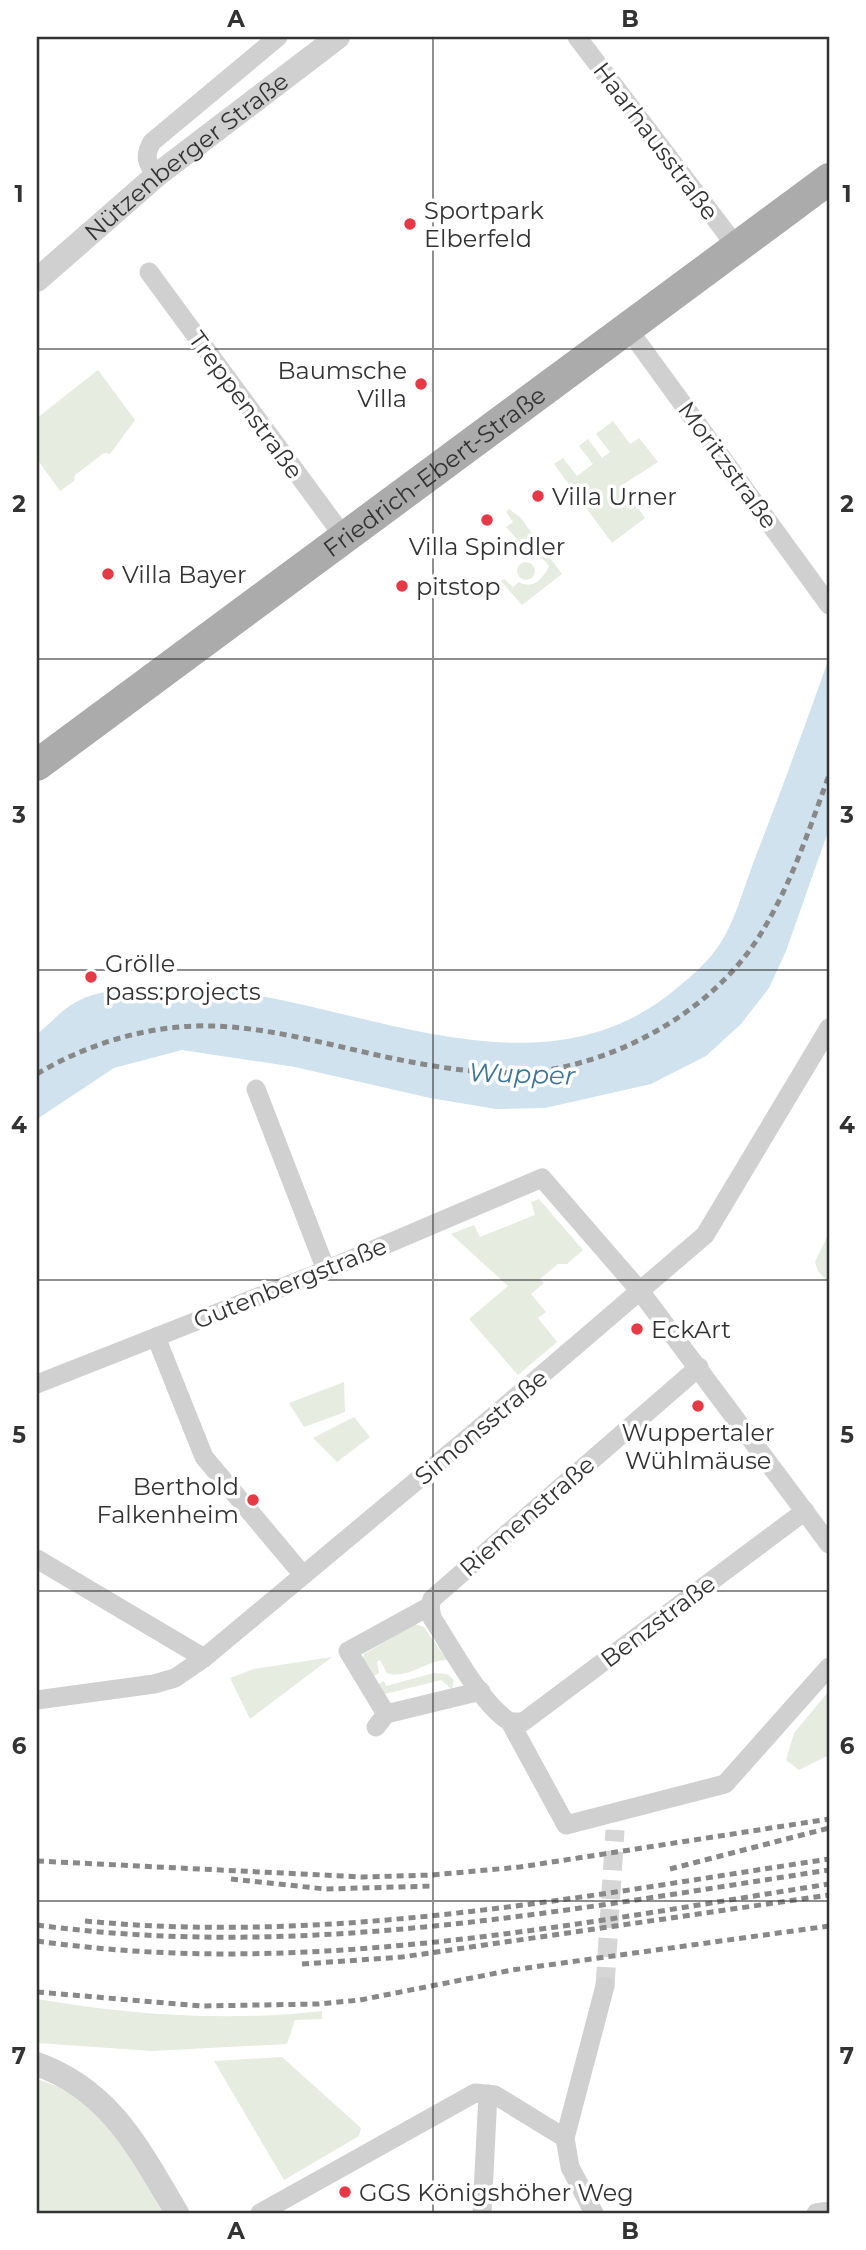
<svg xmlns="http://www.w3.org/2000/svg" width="866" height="2250" viewBox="0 0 866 2250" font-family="Montserrat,sans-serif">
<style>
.green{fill:#e6ecdf}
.water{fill:#cfe2ee}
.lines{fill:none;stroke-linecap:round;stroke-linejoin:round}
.minor-tunnel{stroke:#d6d6d6;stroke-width:19;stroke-dasharray:19 10;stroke-linecap:butt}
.minor{stroke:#d0d0d0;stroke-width:19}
.tertiary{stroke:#d0d0d0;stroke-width:24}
.primary{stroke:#ababab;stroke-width:32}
.rail{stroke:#888;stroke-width:5;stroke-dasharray:7 5;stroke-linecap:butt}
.grid{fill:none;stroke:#333;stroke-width:2;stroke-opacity:0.55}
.poi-dot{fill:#e63946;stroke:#fff;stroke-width:2.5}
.labels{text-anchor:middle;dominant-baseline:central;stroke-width:7;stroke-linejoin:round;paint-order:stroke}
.street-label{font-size:24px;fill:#333;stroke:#fff}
.poi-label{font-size:24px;fill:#333;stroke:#fff;text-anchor:start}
.water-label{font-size:26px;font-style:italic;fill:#3f7597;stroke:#fff}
.neatline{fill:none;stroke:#333;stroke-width:2.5}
.grid-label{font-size:23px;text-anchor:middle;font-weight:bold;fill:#333}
</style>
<rect width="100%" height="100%" fill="#fff"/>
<g class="green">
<polygon points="98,370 135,420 110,454 104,453 75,475 74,481 60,491 37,459 37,418"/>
<polygon points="613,421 630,444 639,438 658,462 622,485 645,518 612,543 554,464 563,458 577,476 593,464 579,446 588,439 602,458 610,452 596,434"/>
<path d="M509 509 520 517 562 574 522 605 501 581 504 579 513 587 519 582C533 590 543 579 549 566L544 560 530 554 506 527 513 522 506 512Z"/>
<circle cx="526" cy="571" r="9"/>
<polygon points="539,1199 583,1250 567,1264 558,1264 540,1279 544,1283 531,1294 546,1312 538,1318 557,1342 518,1375 469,1319 508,1286 451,1234 474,1225 480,1237 535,1215 531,1202"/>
<polygon points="829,1233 829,1283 818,1271 815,1262"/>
<polygon points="344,1382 345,1412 304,1427 289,1403"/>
<polygon points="354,1417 370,1437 337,1462 313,1438"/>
<path d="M415 1624 424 1627 447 1660C427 1660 407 1680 387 1673L380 1660 377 1662 379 1673 371 1678 362 1664 364 1654Z"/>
<polygon points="332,1657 250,1719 230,1678 254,1669"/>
<polygon points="434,1673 447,1674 454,1680 452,1689 441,1680 377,1696 375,1686 384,1681 386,1686"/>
<polygon points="829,1691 829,1755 799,1770 786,1760 794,1733"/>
<path d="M37 1999C131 2015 227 2022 322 2011V2019L295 2020 287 2044 152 2051 37 2043Z"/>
<polygon points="282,2057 361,2128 359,2136 284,2180 214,2061"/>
<path d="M37 2079C107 2101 128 2154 163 2213H37Z"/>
</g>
<path class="water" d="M829 658V829L786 951 769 988 741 1024 706 1056 651 1084 545 1108 496 1109 430 1098 295 1067 182 1050 114 1068 37 1119V1034C50 1024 63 1008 78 1001 96 991 125 989 145 988 313 972 513 1113 667 996 686 981 707 964 720 944 735 921 744 887 754 861 780 794 805 726 829 658Z"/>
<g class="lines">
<polyline class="minor-tunnel" points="605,1986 615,1830"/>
<g class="minor">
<polyline points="577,37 736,246"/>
<path d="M157 175C146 163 144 156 152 142L278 37"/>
<polyline points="149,272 344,537"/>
<polyline points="626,326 829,605"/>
<polyline points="256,1089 326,1270"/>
<polyline points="156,1337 204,1457 303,1575"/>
<polyline points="37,1384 326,1270 542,1178 640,1291 829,1544"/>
<polyline points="37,1559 204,1658"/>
<path d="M430 1606 432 1618C452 1648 480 1703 510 1722L566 1825 725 1784 829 1667"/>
<polyline points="37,1700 154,1684 175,1678 204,1658 475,1432 705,1235 829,1028"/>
<polyline points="386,1714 348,1651 430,1606 432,1599 699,1367"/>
<polyline points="510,1722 523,1722 805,1511"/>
<polyline points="376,1727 386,1714 481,1691"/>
<polyline points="260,2213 475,2093 495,2095 565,2138"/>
<polyline points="482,2213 488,2094"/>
<polyline points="594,2213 570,2167 565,2138 605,1986"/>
<polyline points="816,2213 829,2211"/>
</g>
<g class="tertiary">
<path id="s1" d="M37 280 157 175 338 37"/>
<path d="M37 2064C111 2091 139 2149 177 2213"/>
</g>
<path class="primary" id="s2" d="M37 765 829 179"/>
<g class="rail">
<path d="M37 1074C88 1043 153 1024 213 1026 279 1028 346 1050 411 1062 454 1070 503 1077 547 1070 629 1057 716 1006 760 935 791 885 809 830 829 775"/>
<polyline points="37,1861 363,1877 432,1875 520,1867 829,1819"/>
<polyline points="670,1869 829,1828"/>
<polyline points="231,1879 325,1889 434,1886"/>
<path d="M85 1921C335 1945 583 1896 829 1859"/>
<path d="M37 1925C302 1961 567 1910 829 1870"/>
<path d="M37 1941C302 1979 568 1925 829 1884"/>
<polyline points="302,1964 402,1957 829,1895"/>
<polyline points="37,1992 201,2006 318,2004 360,2000 512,1970 829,1926"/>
</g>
</g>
<path class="grid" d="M433 37V2213M37 349H829M37 659H829M37 970H829M37 1280H829M37 1591H829M37 1901H829"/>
<g class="poi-dot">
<circle cx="410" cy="224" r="7"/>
<circle cx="421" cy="384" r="7"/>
<circle cx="538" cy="496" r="7"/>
<circle cx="487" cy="520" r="7"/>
<circle cx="108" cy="574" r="7"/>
<circle cx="402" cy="586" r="7"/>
<circle cx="91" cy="977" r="7"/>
<circle cx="637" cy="1329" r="7"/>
<circle cx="698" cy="1406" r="7"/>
<circle cx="253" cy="1500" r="7"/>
<circle cx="345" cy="2192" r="7"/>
</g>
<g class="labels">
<g class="street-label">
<text transform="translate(656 141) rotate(53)">Haarhausstraße</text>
<text stroke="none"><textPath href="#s1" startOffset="194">Nützenberger Straße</textPath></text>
<text transform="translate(246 405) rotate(54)">Treppenstraße</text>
<text transform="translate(728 465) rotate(54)">Moritzstraße</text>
<text stroke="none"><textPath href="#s2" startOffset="494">Friedrich-Ebert-Straße</textPath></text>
<text transform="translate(290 1283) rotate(-22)">Gutenbergstraße</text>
<text transform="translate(481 1427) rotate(-40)">Simonsstraße</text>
<text transform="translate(527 1516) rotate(-41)">Riemenstraße</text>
<text transform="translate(658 1621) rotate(-37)">Benzstraße</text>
</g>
<g class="poi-label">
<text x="424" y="210">Sportpark<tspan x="424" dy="28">Elberfeld</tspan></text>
<text x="407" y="370" text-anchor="end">Baumsche<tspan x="407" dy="28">Villa</tspan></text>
<text x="552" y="496">Villa Urner</text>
<text x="487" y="546" text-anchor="middle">Villa Spindler</text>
<text x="122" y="574">Villa Bayer</text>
<text x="416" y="586">pitstop</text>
<text x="105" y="963">Grölle<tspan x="105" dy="28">pass:projects</tspan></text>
<text x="651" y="1329">EckArt</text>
<text x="698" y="1432" text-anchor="middle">Wuppertaler<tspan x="698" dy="28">Wühlmäuse</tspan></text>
<text x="239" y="1486" text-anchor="end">Berthold<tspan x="239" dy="28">Falkenheim</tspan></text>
<text x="359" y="2192">GGS Königshöher Weg</text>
</g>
<g class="water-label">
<text transform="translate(522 1074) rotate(2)">Wupper</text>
</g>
</g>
<rect width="866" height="2250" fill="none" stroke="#ffffff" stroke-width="77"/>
<rect x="38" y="38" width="790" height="2174" class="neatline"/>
<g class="grid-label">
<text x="236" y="27">A</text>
<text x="630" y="27">B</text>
<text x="19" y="202">1</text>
<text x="847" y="202">1</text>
<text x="19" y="512">2</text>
<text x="847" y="512">2</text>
<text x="19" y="823">3</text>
<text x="847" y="823">3</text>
<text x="19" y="1133">4</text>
<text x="847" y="1133">4</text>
<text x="19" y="1443">5</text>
<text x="847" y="1443">5</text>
<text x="19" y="1754">6</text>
<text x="847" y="1754">6</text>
<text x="19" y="2064">7</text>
<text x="847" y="2064">7</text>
<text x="236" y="2239">A</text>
<text x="630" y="2239">B</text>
</g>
</svg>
